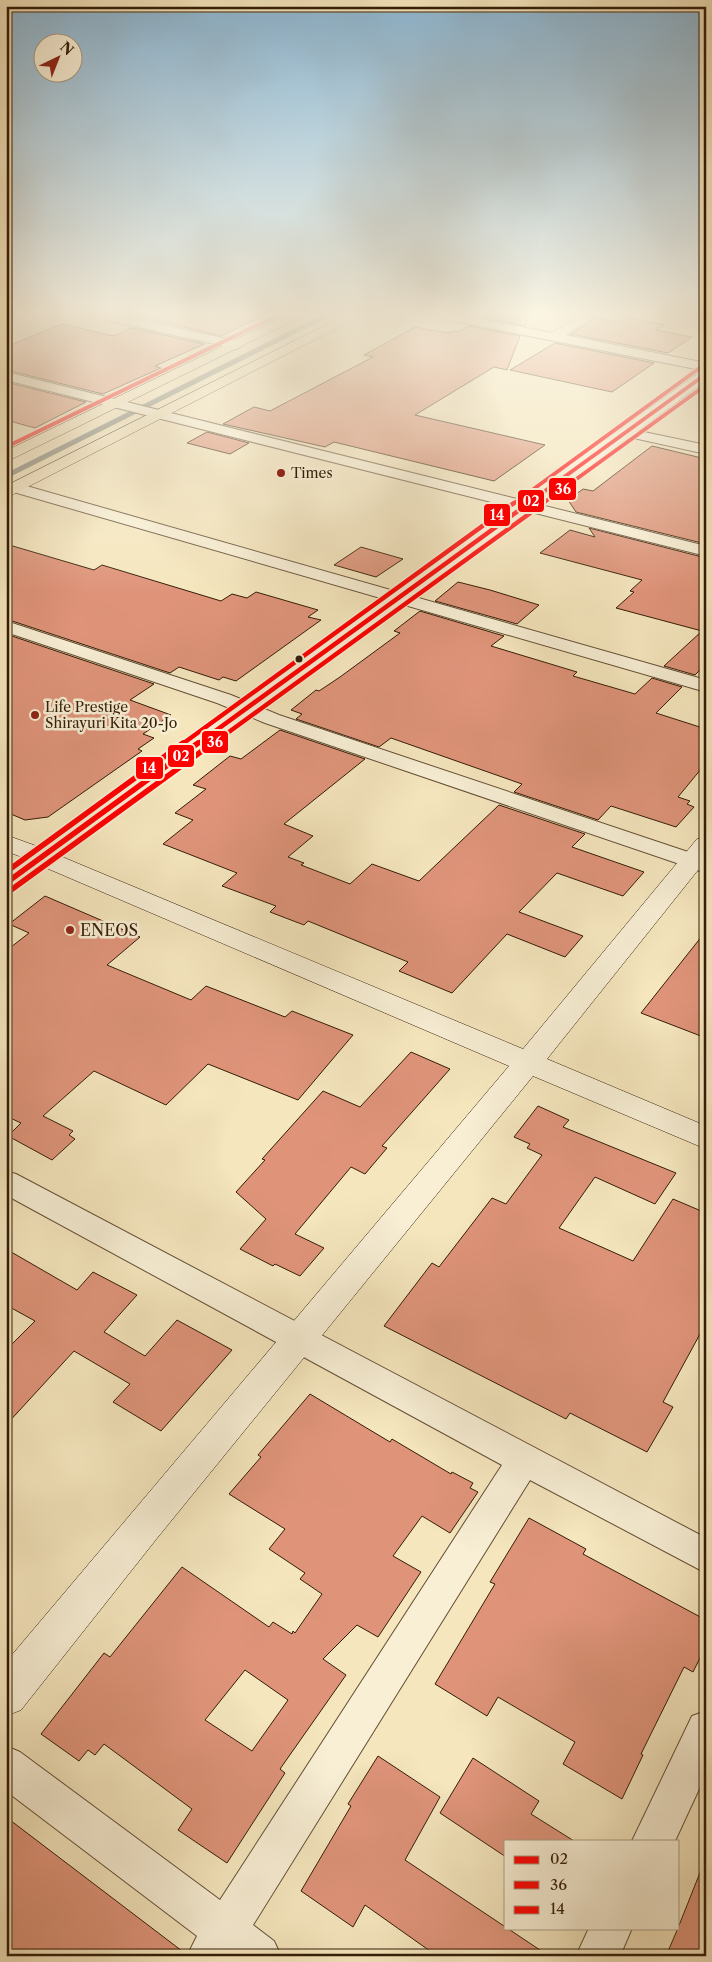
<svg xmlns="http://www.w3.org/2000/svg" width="712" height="1962" viewBox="0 0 712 1962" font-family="'Libre Caslon Text',serif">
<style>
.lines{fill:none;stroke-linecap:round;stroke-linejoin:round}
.stream{stroke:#767d73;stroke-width:5}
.building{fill:#df947a;stroke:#331c06;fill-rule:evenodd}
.street-casing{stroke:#644e34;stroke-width:2}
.secondary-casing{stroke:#331c06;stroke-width:1}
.highway-casing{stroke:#331c06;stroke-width:1}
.street{fill:#f8efd5;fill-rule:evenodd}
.secondary{fill:#f8efd5;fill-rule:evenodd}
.highway{fill:#f5e6be;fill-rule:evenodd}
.bus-1-far2-casing{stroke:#f8efd5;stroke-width:5.5}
.bus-1-far1-casing{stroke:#f8efd5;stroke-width:7}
.bus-1-casing{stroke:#f8efd5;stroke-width:9}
.bus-2-far2-casing{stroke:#f8efd5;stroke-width:5.5}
.bus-2-far1-casing{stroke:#f8efd5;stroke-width:7}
.bus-2-casing{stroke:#f8efd5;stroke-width:9}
.bus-3-far2-casing{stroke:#f8efd5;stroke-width:5.5}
.bus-3-far1-casing{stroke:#f8efd5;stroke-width:7}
.bus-3-casing{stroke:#f8efd5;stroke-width:9}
.bus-1-far2{stroke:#f00;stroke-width:4}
.bus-1-far1{stroke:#f00;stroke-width:4.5}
.bus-1{stroke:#f00;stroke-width:5.5}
.bus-2-far2{stroke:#f00;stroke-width:4}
.bus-2-far1{stroke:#f00;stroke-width:4.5}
.bus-2{stroke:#f00;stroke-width:5.5}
.bus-3-far2{stroke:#f00;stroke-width:4}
.bus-3-far1{stroke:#f00;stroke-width:4.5}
.bus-3{stroke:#f00;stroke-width:5.5}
.poi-dot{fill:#8f2418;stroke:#f8efd5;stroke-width:2}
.bus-dot{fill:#331c06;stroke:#f8efd5;stroke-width:2}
.labels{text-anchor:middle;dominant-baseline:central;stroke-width:5;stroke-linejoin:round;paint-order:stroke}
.far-poi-label{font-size:14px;fill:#331c06;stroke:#f8efd5;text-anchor:start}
.poi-label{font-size:16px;fill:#331c06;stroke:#f8efd5;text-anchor:start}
.line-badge{stroke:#f8efd5;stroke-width:2}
.badge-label{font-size:14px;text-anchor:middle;font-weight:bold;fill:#fff}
</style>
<rect width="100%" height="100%" fill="#f5e6be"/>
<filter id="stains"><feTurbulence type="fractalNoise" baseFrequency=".004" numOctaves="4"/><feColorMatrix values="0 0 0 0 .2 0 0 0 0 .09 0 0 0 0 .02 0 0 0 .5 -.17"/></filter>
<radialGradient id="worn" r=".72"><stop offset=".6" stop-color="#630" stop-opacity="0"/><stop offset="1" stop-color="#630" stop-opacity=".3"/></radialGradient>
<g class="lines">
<polyline class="stream" points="6,476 325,316"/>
</g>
<g class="building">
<polygon points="138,316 263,316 221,336"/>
<polygon points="488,316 529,316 525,326 485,318"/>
<polygon points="625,317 665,325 656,330 692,337 668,353 571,334 596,318 616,322"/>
<polygon points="62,324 114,336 132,328 204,344 155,366 161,368 103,394 6,370 6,347"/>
<polygon points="469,326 520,336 507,370 494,367 415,415 545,445 494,481 334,442 325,447 223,424 254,407 270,411 373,357 364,355 415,327 448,333 453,331 458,332"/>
<polygon points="555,343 654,363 612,392 510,370"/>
<polygon points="6,382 86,402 35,428 6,420"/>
<polygon points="207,432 249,443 230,454 187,443"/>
<polygon points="652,446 706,459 706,544 576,512 568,500 583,489 593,491"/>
<polygon points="589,528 706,558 706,664 695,675 664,666 702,631 616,608 634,592 630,591 642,580 540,553 570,530 595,537"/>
<polygon points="6,544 94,570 102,565 221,601 232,594 247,598 256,592 318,610 308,617 321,620 236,681 223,677 219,680 179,667 170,673 6,619"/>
<polygon points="361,547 403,559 376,577 334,565"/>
<polygon points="458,582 490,590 539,605 517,624 435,601"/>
<polygon points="420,611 504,636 491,646 577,672 573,676 635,694 652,678 682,687 656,713 706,729 706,763 678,797 690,801 687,804 694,807 676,827 611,806 598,820 514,792 522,784 391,738 379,747 296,719 302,714 291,710 316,690 319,691 340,677 400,633 394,631"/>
<polygon points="6,634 154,684 130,700 171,715 143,734 154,738 138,749 142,751 48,817 25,820 6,812"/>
<polygon points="280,730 365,759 284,824 313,836 288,857 304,863 301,865 350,884 372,864 419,881 499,805 585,834 572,847 644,872 623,896 557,873 519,912 583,936 565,957 507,934 452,993 399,971 408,962 308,921 304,925 270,912 276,906 222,886 237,873 163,844 193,820 175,813 206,789 193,785 230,756 241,759"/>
<polygon points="45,896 140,937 107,965 191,1000 206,986 285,1017 292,1011 353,1035 298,1100 208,1064 166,1105 94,1071 43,1116 73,1131 69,1135 75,1139 52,1160 8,1136 21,1123 6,1116 6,951 29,933 9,924"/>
<polygon points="706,931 706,1038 641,1013"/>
<polygon points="411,1052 450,1069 382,1146 387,1148 365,1174 351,1167 295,1234 324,1248 300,1276 275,1264 273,1266 240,1249 266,1219 236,1192 265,1160 262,1159 323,1091 360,1107"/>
<polygon points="538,1106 569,1120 563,1127 676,1173 655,1204 595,1177 559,1228 633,1261 673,1199 706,1213 706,1323 663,1402 673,1407 647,1452 570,1413 566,1419 384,1326 432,1263 439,1267 492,1198 506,1204 542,1155 527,1148 530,1144 514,1137"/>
<polygon points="6,1249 77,1290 93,1272 137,1295 104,1332 145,1356 177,1320 232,1350 161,1431 113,1402 130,1384 74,1351 6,1425 6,1350 35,1321 6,1305"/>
<path d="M310 1394 390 1442 392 1439 451 1474 452 1472 473 1483 470 1488 478 1492 450 1533 422 1516 393 1556 421 1572 378 1637 357 1625 323 1659 346 1675 280 1769 285 1773 227 1863 178 1830 192 1809 104 1744 95 1755 88 1750 79 1761 41 1734 104 1653 110 1657 182 1567 269 1627 273 1622 292 1634 293 1631 295 1633 322 1594 300 1579 305 1573 269 1549 285 1529 229 1494 261 1457 258 1455ZM245 1670 288 1700 252 1751 205 1720Z"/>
<polygon points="529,1518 586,1549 583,1554 706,1620 706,1646 693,1672 684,1667 641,1754 643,1755 622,1799 563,1764 575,1742 498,1697 487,1716 435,1684 495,1584 490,1582"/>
<polygon points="378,1756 440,1797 405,1860 549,1956 437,1956 365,1905 353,1927 301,1891 351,1806 348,1804"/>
<polygon points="473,1758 539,1801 531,1814 574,1841 506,1841 506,1857 440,1813"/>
<polygon points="6,1817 186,1954 185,1956 6,1956"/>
<polygon points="705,1860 706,1956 666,1956 678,1928"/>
</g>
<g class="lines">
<g class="street-casing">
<g id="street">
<polygon points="99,316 122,316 237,341 243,345 237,349 105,320"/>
<polygon points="442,316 466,316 552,333 579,316 594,316 566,335 706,363 706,371 448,320"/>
<polygon points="6,372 706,546 706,556 6,380"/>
<polygon points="625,428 706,445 706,454 620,435 618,432"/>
<polygon points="16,483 706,680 706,692 10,491 8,488 10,485"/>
<polygon points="6,621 231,695 279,715 706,858 706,873 265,723 217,703 6,632"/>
<polygon points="6,1171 16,1174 706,1538 706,1573 530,1480 253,1925 274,1941 281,1956 187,1956 197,1936 6,1791 6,1746 20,1752 220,1900 502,1465 6,1195"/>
<polygon points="706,1711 706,1774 675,1841 632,1841 692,1716"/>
<polygon points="589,1928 632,1928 620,1956 576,1956"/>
</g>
</g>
<g class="secondary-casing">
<polygon id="secondary" points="706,370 706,381 60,856 523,1049 697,839 706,837 706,860 547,1059 706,1126 706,1149 533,1076 158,1537 21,1710 6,1716 6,1662 509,1066 44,867 15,888 6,891 6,871 24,858 6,851 6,835 39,847 701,371"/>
</g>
<g class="highway-casing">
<g id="highway">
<polygon points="285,316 303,316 6,462 6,451"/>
<polygon points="344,316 361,316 6,498 6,486"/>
</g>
</g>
<use href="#street" class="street"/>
<use href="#secondary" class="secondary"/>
<use href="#highway" class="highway"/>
<g class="bus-1-far2-casing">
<polyline id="bus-1-far2" points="527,504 706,374"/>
</g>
<g class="bus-1-far1-casing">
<polyline id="bus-1-far1" points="196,745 529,503"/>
</g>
<g class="bus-1-casing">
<polyline id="bus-1" points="6,883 198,743"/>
</g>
<g class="bus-2-far2-casing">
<polyline id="bus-2-far2" points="542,504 706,385"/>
</g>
<g class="bus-2-far1-casing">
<polyline id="bus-2-far1" points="211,745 544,503"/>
</g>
<g class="bus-2-casing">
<polyline id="bus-2" points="11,890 213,743"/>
</g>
<g class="bus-3-far2-casing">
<g id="bus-3-far2">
<polyline points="6,447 276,316"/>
<polyline points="513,504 701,367"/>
</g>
</g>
<g class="bus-3-far1-casing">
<polyline id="bus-3-far1" points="181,745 514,503"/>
</g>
<g class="bus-3-casing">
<polyline id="bus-3" points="6,872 183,743"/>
</g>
<use href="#bus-1-far2" class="bus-1-far2"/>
<use href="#bus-1-far1" class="bus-1-far1"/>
<use href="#bus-1" class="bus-1"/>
<use href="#bus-2-far2" class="bus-2-far2"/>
<use href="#bus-2-far1" class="bus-2-far1"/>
<use href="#bus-2" class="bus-2"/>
<use href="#bus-3-far2" class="bus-3-far2"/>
<use href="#bus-3-far1" class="bus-3-far1"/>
<use href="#bus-3" class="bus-3"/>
</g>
<linearGradient id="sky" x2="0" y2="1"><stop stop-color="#8cb8d6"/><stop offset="0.53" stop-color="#faf4e2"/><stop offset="1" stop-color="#faf4e2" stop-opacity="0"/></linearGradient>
<rect width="712" height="591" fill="url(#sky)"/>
<g class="poi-dot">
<circle cx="281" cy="473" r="5"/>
<circle cx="35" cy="715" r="5"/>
<circle cx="70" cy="930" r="5"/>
</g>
<circle class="bus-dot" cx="299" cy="659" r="4.5"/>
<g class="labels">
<g class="far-poi-label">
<text x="291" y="473">Times</text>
<text x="45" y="707">Life Prestige<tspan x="45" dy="16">Shirayuri Kita 20-Jo</tspan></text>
</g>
<g class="poi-label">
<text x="80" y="930">ENEOS</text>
</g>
</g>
<g class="line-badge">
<rect x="548" y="477" width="29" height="24" rx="5" fill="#f00"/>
<rect x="517" y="489" width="28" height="24" rx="5" fill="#f00"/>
<rect x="483" y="503" width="28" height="24" rx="5" fill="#f00"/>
<rect x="201" y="730" width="28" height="24" rx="5" fill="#f00"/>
<rect x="167" y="744" width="28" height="24" rx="5" fill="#f00"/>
<rect x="135" y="756" width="29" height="24" rx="5" fill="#f00"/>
</g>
<g class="badge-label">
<text x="563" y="494">36</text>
<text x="531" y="506">02</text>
<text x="497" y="520">14</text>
<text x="215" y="747">36</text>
<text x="181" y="761">02</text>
<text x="149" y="773">14</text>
</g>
<rect width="712" height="1962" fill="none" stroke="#f5e6be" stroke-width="25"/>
<rect x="8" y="8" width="697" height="1947" fill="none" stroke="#331c06" stroke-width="2.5"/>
<rect x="12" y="12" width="687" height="1937" fill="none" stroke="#331c06"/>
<rect x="504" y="1840" width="175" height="90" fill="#f8efd5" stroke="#a99b82"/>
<rect x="514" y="1856" width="25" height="8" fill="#ff0000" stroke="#a99b82"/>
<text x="550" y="1864" font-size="15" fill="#331c06">02</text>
<rect x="514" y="1881" width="25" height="8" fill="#ff0000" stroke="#a99b82"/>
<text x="550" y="1890" font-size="15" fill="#331c06">36</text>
<rect x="514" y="1906" width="25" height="8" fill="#ff0000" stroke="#a99b82"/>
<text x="550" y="1914" font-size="15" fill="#331c06">14</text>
<g transform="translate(58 58) rotate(43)"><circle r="24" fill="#f8efd5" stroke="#a99b82"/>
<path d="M0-4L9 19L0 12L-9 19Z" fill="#8f2418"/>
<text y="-8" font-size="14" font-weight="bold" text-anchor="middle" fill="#331c06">N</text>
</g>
<rect width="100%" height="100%" filter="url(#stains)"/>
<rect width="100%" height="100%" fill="url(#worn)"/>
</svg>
